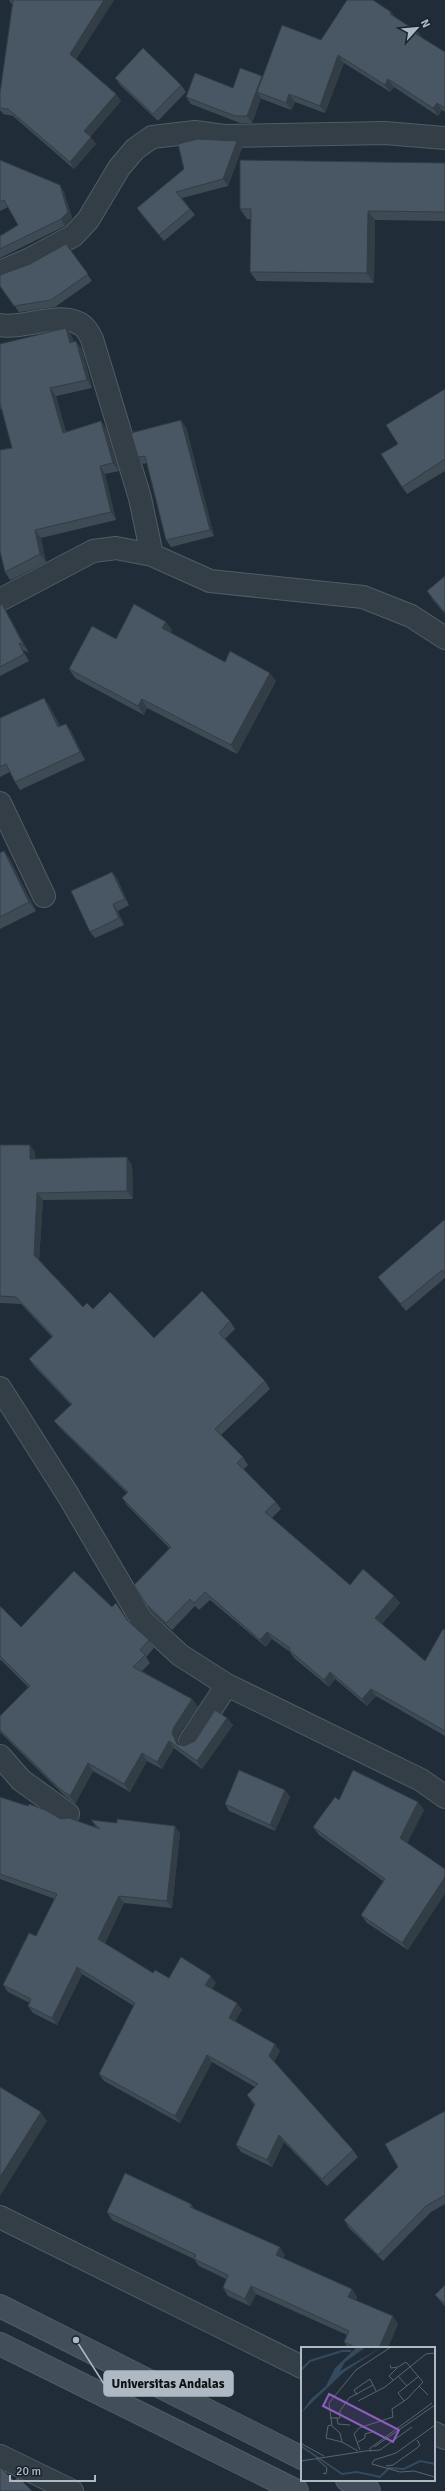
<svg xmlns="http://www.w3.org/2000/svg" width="445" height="2491" font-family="Signika,sans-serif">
	<rect width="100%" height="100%" fill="#202c37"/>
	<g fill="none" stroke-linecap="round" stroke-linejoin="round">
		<defs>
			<path id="street" d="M0,272l30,-13 43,-23 15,-16 31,-52 16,-19 17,-12 43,-5 29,4 161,-3 60,5
				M0,325c23,5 63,-16 83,1 4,3 7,9 9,13l48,159 12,57
				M0,600l93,-49 23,-3 36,7 58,26 153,16 48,19 34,22
				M0,803l44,93
				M0,1388l68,107 73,124 39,36 47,30 194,95 24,17
				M190,1741l37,-56
				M0,1756l21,24 47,34
				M0,2217l302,150
				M434,2433l11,5
				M0,2456l72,35"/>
			<path id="secondary" d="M0,2306l302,152
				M0,2344l297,147
				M347,2480l22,11"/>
		</defs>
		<use href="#street" stroke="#515c65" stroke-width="24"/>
		<use href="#secondary" stroke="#515c65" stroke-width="24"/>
		<use href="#street" stroke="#343e47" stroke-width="22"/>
		<use href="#secondary" stroke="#424e5a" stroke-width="22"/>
	</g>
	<path fill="#3e4b55" d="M9,0h105l-38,59 40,35 5,7 -31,36 6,7 -22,25 -61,-53 -10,-2 -3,-4v-17l12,-88z
		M391,12l4,5 23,15 4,6 23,14v60l-3,-2 -4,6 -44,-29 -4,5 -46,-29 -19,50 -30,-11 -4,8 -29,-11 -1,-1 -9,25h-12l-49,-19 -5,-7 47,-9 29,-12 1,1 58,-37z
		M115,78l66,7 5,7 -28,29 -38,-36z
		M237,141l5,7 -14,38 -46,12 13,17 -31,26 -23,-27 -4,-6z
		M0,160l64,32 8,26 -7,8 -65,32v-22l18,-11 -10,-18 -8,4z
		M445,163v58l-70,-1 -1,63 -117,-2 -7,-9 1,-53h-4l-7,-10z
		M66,244l26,37 -37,26 -36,5 -19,-26 30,-22z
		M72,336l1,6 9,7 10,39 -36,8 10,36 35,-11 5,8 13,42 -14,3 11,46 -75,18 5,24 -33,17 -3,1 -5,-8 7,-124 -10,-39h-2v-65z
		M445,389v82l-38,23 -5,-7 -4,-43z
		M186,427l28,109 -43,11 -5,-7 -19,-77 -4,1 -5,-7z
		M445,576v38l-12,-14 -6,-9z
		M0,605l6,6 23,42 -6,-3 6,11 -29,15z
		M172,630l-2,3 55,29 51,19 -39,73 -90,-46 -3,7 -69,-37 -6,-9 47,-30z
		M49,705l11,21 6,-2 5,7 14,29 -65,30 -5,-8 -5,-10 -10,5v-59z
		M4,851l6,9 26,51 -36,18v-76z
		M112,872l5,6 12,27 -11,6 6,14 -29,13 -5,-6z
		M0,1145h30l5,7v7l97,6 1,34 -90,1 -4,60 44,47 10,2 61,29 76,-17 5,8 -10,10 40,42 5,8 -49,46 22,22 5,8 -4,4 32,33 5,7 -9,9 78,67 44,11 6,7 -18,21 43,37 20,-31v106l-69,-40 -9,10 -32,-27 -6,8 -35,-29 -4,-6 -18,-13 -6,8 -56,-47 -11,10 -4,-4 -23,24 -21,-19 -5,-7 24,-55 -43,-44 -5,-7 5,-5 -67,-65 -6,-7 17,-16 -37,-39 -5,-7 23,-22 -31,-33 -21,-1z
		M445,1221v57l-39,33 -23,-27 -5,-7z
		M0,1606l21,21 91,-20 9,3 7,12 21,18 5,8 -8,9 4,6 -8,8 50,28 6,8 -19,27 -1,7 1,3 5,2 11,-5 32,-23 6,7 -31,44 -28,-21 -12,21 -15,-8 -17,31 -37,-21 -18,33 -10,-8 -65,-64v-16l28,-29 -27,-27 -1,1z
		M285,1790l5,7 -15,34 -46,-20 -4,-7z
		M0,1797l61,22 35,8 -5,-7 89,13 -8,75 -48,-5 -19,40 48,30 16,5 47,5 -4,6 25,14 5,7 -7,11 45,30 -6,11 79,88 5,7 -31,29 -43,-44 -12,25 -31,-15 -5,-7 18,-40 -7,-10 8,-8 -43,-25 -32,61 -76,-42 -5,-7 35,-68 -52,-32 -25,51 -24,-12 -5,-7 2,-3 -22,-11 -5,-7 33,-49 19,-37 -55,-20z
		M339,1800l79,2 6,8 -17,33 1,107 -41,-27 -6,-8 22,-34 -64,-46 -6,-8z
		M445,2111v93l-14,8 -48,49 -35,-34 -4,-7 54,-53z
		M191,2204l3,5 91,46 -2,3 69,31 5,8 -1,3 42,24 -10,24h-40l-4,-6 3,-7 -91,-41 -6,12 -22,-10 -5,-8 3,-9 -27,-13 -5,-7 -82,-39 -5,-8z
		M445,2285v21l-4,-4 -6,-7z"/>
	<path fill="#323d45" d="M104,0h10l-39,61 -5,-7z
		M391,12l6,7 -7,-5z
		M418,32l5,7 -7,-5z
		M338,55l6,8 -19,50 -5,-7z
		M262,76l5,7 -10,9 4,6 -9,25 -5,-7z
		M388,79l6,8 -4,5 -5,-7z
		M116,94l5,7 -32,37 -5,-7z
		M289,94l6,8 -4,8 -5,-7z
		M437,103l5,7 -4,6 -5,-8z
		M91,137l5,7 -22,25 -4,-7z
		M237,141l5,7 -14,38 -5,-7z
		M60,185l4,7 8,26 -7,8 -4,-7z
		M368,211l7,9 -1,63 -7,-10z
		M66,328l6,8 3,15 -5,-8z
		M76,341l6,8 10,39 -5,-8z
		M50,388l6,8 12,45 -5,-8z
		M181,420l5,7 28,109 -4,-6z
		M101,421l5,8 13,42 -6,-8z
		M100,466l5,8 11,46 -5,-8z
		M35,530l6,8 5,24 -6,-8z
		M2,604l4,7 23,42 -5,-7z
		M166,622l6,8 -4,7 -6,-9z
		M19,643l4,7 6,11 -5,-7z
		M270,673l6,8 -39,73 -6,-9z
		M44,698l5,7 14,29 -5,-7z
		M142,699l5,9 -3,7 -6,-9z
		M66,724l5,7 14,29 -5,-8z
		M4,851l6,9 26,51 -7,-9z
		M112,872l5,6 12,27 -4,-6z
		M113,904l5,7 6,14 -5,-7z
		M30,1145l5,7 1,15 -6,-8z
		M127,1157l5,8 1,34 -6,-8z
		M37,1193l6,7 -4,62 -5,-7z
		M394,1596l6,7 -20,23 -5,-8z
		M267,1632l5,7 -6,8 -6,-7z
		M330,1672l5,7 -6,8 -5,-7z
		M371,1689l5,7 -9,10 -5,-7z
		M192,1699l6,8 -19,27 -1,7 5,10 -6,-7 -5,-11 2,-6z
		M227,1718l6,7 -31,44 -5,-8z
		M169,1741l5,7 -12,21 -5,-7z
		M142,1753l5,8 -17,31 -6,-8z
		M88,1763l5,8 -18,33 -5,-8z
		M285,1790l5,7 -15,34 -5,-6z
		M418,1802l6,8 -18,36 -6,-8z
		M175,1826l5,7 -8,75 -5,-7z
		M445,1877v17l-37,56 -6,-7z
		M119,1896l5,7 -21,43 -5,-7z
		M77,1967l5,7 -25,51 -5,-7z
		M211,1976l5,7 -6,9 -5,-7z
		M237,2003l5,7 -9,15 -4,-7z
		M275,2044l5,7 -7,12 -4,-7z
		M207,2055l5,7 -32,61 -5,-7z
		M41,2112l6,9 -47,75v-19z
		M279,2135l5,7 -12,25 -5,-7z
		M280,2247l5,8 -4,8 -5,-8z
		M251,2286l5,8 -6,12 -5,-7z
		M352,2289l5,8 -3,7 -6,-7z
		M393,2316l5,8 -10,24h-9z"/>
	<path fill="#485763" stroke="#323d45" d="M11,0h93l-34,54 46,40 -32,37 7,6 -21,25 -62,-53 -8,-1v-15l13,-92z
		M347,0h26l18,12 -1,2 28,18 -2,2 29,18v56l-8,-5 -4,5 -45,-29 -3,6 -47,-30 -18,51 -31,-12 -3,9 -29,-11 25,-67 39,15z
		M143,48l38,37 -28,29 -38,-36z
		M240,68l22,8 -15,40h-12l-49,-19 9,-24 38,15z
		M198,139l39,2 -14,38 -47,13 14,17 -31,26 -22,-27 47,-39 -6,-25z
		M0,160l60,25 8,27 -7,7 -61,30v-13l18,-11 -14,-25 -4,2z
		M240,160l205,3v49l-77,-1 -1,62 -117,-1 1,-63h-11z
		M66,244l22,30 -37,26 -37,6 -14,-20v-11l30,-11z
		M66,328l4,15 6,-2 11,39 -37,8 13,45 38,-12 12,42 -13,3 11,46 -76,18 5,24 -33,17 -2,1 -5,-21v-101l12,-2 -12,-45v-59z
		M445,389v70l-43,28 -21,-33 17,-10 -12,-19z
		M181,420l29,110 -44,10 -21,-84 -7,1 -7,-24z
		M445,576v37l-18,-22z
		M2,604l22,42 -5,-3 5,11 -24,13v-62z
		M134,604l32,18 -4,6 63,34 5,-11 40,22 -39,72 -89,-46 -4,7 -69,-37 23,-43 24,13z
		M44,698l14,29 8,-3 14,28 -65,30 -9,-18 -6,3v-49z
		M4,851l25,51 -29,15v-64z
		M112,872l13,27 -12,5 6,14 -29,14 -19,-41z
		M0,1145h30v14l97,-2v34l-90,2 -3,62 49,52 4,-4 6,6 17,-17 44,46 48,-47 28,30 -11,12 46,48 -50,48 28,28 -6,6 39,39 -11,10 85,73 13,-16 31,27 -19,22 50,43 18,-32 2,1v101l-74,-42 -9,10 -32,-27 -6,8 -35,-30 1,-2 -23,-16 -7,8 -55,-48 -11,11 -4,-4 -24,24 -20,-19 -12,-19 37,-38 -49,-49 6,-6 -74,-71 18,-17 -43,-45 24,-23 -37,-39 -16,-1z
		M444,1220l1,1v52l-3,-3 -41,34 -23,-27z
		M74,1571l38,36 4,-4 11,17 22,20 -9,10 5,5 -12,12 59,32 -18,28 -2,6 5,11 7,2 11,-5 20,-31 12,8 -30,43 -28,-20 -12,21 -15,-9 -18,31 -36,-21 -18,33 -11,-8 -59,-58v-14l30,-30 -30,-30v-50l21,21z
		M239,1770l46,20 -15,35 -45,-21z
		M353,1770l65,32 -18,36 45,31v8l-43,66 -41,-28 24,-36 -72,-52 22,-30 4,3z
		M0,1797l28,9 1,-2 16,6 16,9 8,-1 31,11 -9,-9 26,3v-4l58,7 -8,75 -48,-5 -21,43 55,34 2,-3 14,8 12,-21 30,19 -6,9 32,18 -8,15 46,26 -6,12 84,94 -31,29 -43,-44 -12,25 -31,-15 19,-41 -8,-9 11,-11 -51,-29 -32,61 -76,-42 36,-71 -58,-36 -25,51 -24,-12 3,-7 -28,-14 26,-52 7,3 21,-42 -57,-20z
		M0,2087l41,25 -41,65z
		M445,2111v84l-19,11 -48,49 -34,-35 54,-53 -13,-23z
		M125,2173l66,31 -1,3 90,40 -4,8 76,34 -4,8 45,19 -14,32h-22l-13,-6 5,-11 -98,-45 -6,13 -22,-11 5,-13 -34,-16 2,-4 -89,-43z
		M445,2285v19l-10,-9z
		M0,2467l14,14 4,-4 14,14h-32z"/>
	<g transform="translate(301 2347)">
		<rect width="134" height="134" fill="#202c37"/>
		<path d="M56,0h9l-21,15 -5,9 42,-24 -38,25 -43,41 10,-14 15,-13 9,-18z" fill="#344a5e"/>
		<path fill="none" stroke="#344a5e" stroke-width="2" d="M0,23l9,-9 32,-10h9M0,99l41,28 15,-2 23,5 9,-9 15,1 16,-8 15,3"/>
		<path fill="none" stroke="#59646f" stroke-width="1" d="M97,29l9,10M92,33l-4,-4 8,-8M118,39l9,9M56,48l-3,-5 16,-11 6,12M57,54l27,-14 41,-33 9,-1M103,54l-6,-8 21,-17M29,71h10v-7l9,-13 24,-13M36,71l1,6 12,1M30,78l-3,1 -2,12 16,4M57,95l7,-4v-4l10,-3M1,97l22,12M73,100l61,-42M68,102l63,-46M59,103l-6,-16 5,-6 34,-11 -1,-8 15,-10 16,-17 -17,-20 -8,5 -7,1 -1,-3M57,104l-16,-9 -2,-9 -8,-7 -3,-23 27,-33 35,-23M68,104l11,-1 32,-23M16,112l10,9 -1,6 -3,-1M0,114l71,-11M71,117l2,-4 22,-7 39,-28M71,117l28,8 14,-1 21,6M85,119l7,-1 24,-17 3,-3 -3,-5"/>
		<path fill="#8d5dc1" fill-opacity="0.15" stroke="#8d5dc1" stroke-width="2" d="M28,47l70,36 -6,12 -70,-36z"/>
		<rect width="134" height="134" fill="none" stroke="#aeb9c4" stroke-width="2"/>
	</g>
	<path fill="none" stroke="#aeb9c4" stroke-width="1.5" d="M76 2340L104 2384"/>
	<circle fill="#aeb9c4" stroke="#19232c" stroke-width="1.5" cx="76" cy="2340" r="4"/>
	<rect fill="#aeb9c4" stroke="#aeb9c4" stroke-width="1.5" x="104" y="2371" width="129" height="25" rx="4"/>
	<g font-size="13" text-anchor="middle" font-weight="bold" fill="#111">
		<text x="168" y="2388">Universitas Andalas</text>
	</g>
	<g transform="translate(417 28) rotate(63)" stroke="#19232c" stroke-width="3" paint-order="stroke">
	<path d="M0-3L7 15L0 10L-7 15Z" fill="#aeb9c4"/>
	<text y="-6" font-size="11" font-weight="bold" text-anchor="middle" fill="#aeb9c4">N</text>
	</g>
	<path d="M10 2475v6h85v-6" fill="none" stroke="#aeb9c4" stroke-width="2"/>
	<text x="16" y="2475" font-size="12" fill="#aeb9c4" stroke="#19232c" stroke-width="3" paint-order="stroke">20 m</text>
</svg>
